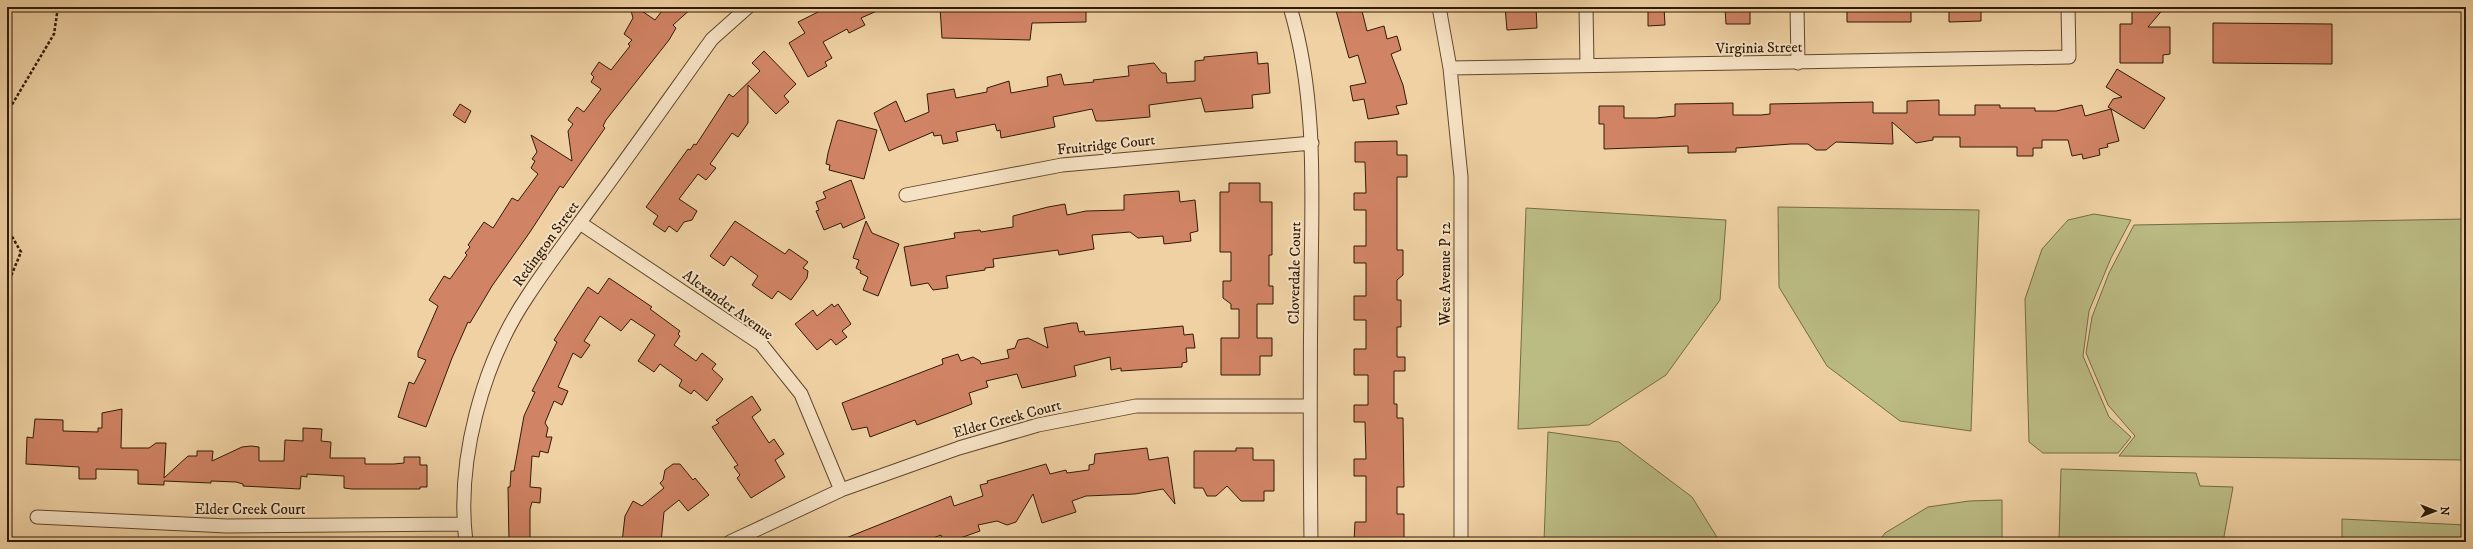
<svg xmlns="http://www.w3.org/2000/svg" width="2473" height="549" font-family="'IM FELL DW Pica',serif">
	<rect width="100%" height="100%" fill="#efd1a3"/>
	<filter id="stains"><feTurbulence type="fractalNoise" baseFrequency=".005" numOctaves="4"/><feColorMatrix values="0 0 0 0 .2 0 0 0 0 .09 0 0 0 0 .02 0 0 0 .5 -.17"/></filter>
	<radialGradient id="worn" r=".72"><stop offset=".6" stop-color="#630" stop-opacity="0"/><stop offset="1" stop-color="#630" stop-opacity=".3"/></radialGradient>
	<path fill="#bbbb84" stroke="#766b45" d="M1778,207l201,3 -8,221 -71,-10 -73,-55 -48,-79z
		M1526,208l200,12 -6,80 -54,75 -77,50 -71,4z
		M2094,214l37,6 -20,38 -22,53 -6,45 26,61 22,20 -13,16h-75l-14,-11 -4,-143 17,-50 26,-29z
		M2466,219v241l-347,-4 16,-20 -27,-31 -22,-52 6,-36 17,-44 25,-48z
		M1548,432l71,10 73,55 28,45h-176z
		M2061,469l135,4 4,13 33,1 -10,55h-164z
		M2002,500v42h-124l7,-9 43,-26 41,-6z
		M2342,519l124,6v17h-124z"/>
	<path fill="#d18465" stroke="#311b06" d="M630,7h6l19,13 10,-13h28l-20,18 3,3 -7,12 -63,80 -3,6 2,2 -42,60 -3,-2 -30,46 -38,54 -22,37 -2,-1 -16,36 -26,69 -28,-10 11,-35 5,2 12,-24 -8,-3v-5l20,-46 -9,-6 15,-24 6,3 17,-24 -2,-2 5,-6 -2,-2 16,-23 9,6 19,-30 6,3 20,-27 -7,-6 4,-7 -3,-2 5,-7 -6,-17 41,26 -4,-30 5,-7 -5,-4 9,-13 7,5 17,-23 -10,-7 3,-5 -3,-3 8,-12 12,8 19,-24 -2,-2 4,-4 -8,-6 9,-16z
		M828,7h58l-25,11 4,7 -16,8 -2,-4 -24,13 9,16 -7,4 2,4 -19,11 -19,-34 16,-10 -7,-11z
		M940,7h146v15l-54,1 -2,17 -88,-2z
		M1335,7h26l6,24 17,-5 3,13 10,-3 4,14 -10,4 12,31 4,19 -11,2 3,8 -31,5 -4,-20 -11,2 -3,-15 16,-3 -8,-28 -9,3z
		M1505,7h31l1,21 -30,2z
		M1648,7h16l1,18 -17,1z
		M1725,7h25v17h-24z
		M1847,7h64v15h-64z
		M1949,7h32v14l-32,1z
		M2132,7h33l-17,20h22v27l-7,1v8h-43v-39h12z
		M2213,23l119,1v40l-119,-1z
		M764,51l32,33 -12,12 5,6 -13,12 -28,-29v38l-10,14 -6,-4 -22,31 6,4 -10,12 -8,-6 -19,25 18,12 -5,9 -8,2 -7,10 -8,-6 -4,6 -12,-8 5,-8 -12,-9 42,-58 2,1 4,-6 2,1 33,-51 4,3 27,-26 -8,-8z
		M1257,52l1,12 10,-1 2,30 -18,2 1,13 -48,4 -4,-14 -52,7 1,12 -46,4h-8l-4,-12 -39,8 2,10 -54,11 -1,-8 -3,1 -2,-7 -39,8 2,9 -15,3 -2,-9 -7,1 -1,-4 -44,19 -15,-38 22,-12 9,21 24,-10 -2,-18 27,-5 2,9 31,-6v-4l22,-7 2,12 37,-7 -1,-9 14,-3 3,11 30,-3 -1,-2 36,-4 -1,-10 26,-3 8,10h4l1,10 28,-2v-20l9,-1v-3z
		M2117,69l48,29 -21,31 -36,-22 5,-8 9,-2 -16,-10z
		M1939,100v15h36v-10h25v3h35v3h21l26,-6 3,11 26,-7 8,32 -12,3 1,3 -9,2 1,6 -17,4 -1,-5 -10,2 -4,-16h-26v8h-9v8h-16v-9h-57v-10h-27v3l-17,3 -24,-21 1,22 -57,-2 -10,8h-10l-8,-6h-17l-55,4v4l-48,1v-7l-84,3v-25h-5v-18h25v12h32l19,-2v-12l58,-1v12h28l9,-1v-10l103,-2v11h34v-12z
		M460,104l11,7 -6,12 -12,-8z
		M839,120l38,10 -13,49 -35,-9 1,-5 -4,-1 2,-11 9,-32z
		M1397,141v14h10v22h-10v73h6v25l-6,5v20h4v27h-4v30h8v14h-11v33h3v14h6l1,69h-7v27h7v28h-50l1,-20h11v-46h-12v-17h12l-1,-37h-11v-17h14v-30h-14v-26h12v-29h-12v-24h12v-33h-12v-17h12v-36h-12v-17h12l-1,-31h-10v-20z
		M851,180l14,38 -22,10 -2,-5 -17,7 -8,-19 3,-1 -3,-8 10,-4 -3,-6z
		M1229,183h31v19h12v53h-3v31h4v18h-16v34h15v18h-12v19h-39v-37h18v-29h-8v-5l-8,-6v-17h8v-29h-11v-60h9z
		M1179,191l1,11 15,-2 3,31 -8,2 1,8 -27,3 -1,-8 -25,2 -8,-6 -38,3 2,14 -35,6 -1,-5 -65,9 1,8 -9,1v2l-39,6 2,12 -15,2 -5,-7 -17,3 -7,-39 51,-9 -1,-5 26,-3 1,2 32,-5v-11l35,-9 17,-3 2,11 19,-4 38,-1v-15z
		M735,221l50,33 4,-5 19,13 -5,6 5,3 -1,7 -16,22 -13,-9 -6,8 -20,-14 6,-9 -27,-20 -7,10 -14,-10z
		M866,221l6,12 27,11 -21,52 -15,-6 5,-13 -8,-4 1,-2 -5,-3 3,-8 -6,-2z
		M609,278l43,29 -2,2 30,22 -2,3 2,2 -6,9 22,16 6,-8 14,11 -4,5 11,10 -16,22 -13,-11 -3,4 -12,-8 3,-6 -22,-16 -6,8 -16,-11 17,-26 -24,-16 -10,12 -21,-15 -16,25 6,4 -9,13 -8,-5 -15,34 10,4 -6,14 -8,-4 -9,22 3,5 -2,9h6l-4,16 -8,-2 -1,6 -7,-1 -2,31 11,1 -1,15 -8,-1 -2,7v33h-21l-1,-55h2l1,-16h3l10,-55 11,-24 -3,-1 25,-49 -3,-2 22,-35 12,-18 10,7z
		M832,304l2,3 4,-3 13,20 -9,7 5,6 -11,8 -5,-6 -14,11 -22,-26 18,-14 4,6z
		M1072,323h5l2,9 5,-1 1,4 98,-9 1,9 9,-1 2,14h-9l1,14 -5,1v4l-61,4v-3l-10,2 -1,-13 -36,9 2,10 -54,12 -5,-14 -31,7 2,6 -19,6 3,11 -23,9 -32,12 -2,-5 -45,17 -3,-10 -15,3 -10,-27 101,-39 -1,-5 16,-5 3,7 12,-4 7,4 1,3 28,-6 -2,-8 8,-2 3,-8 10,-2 20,10 -4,-20z
		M752,396l9,14 -9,7 17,26 5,-4 10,15 -9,6 10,17 -34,21 -14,-20 3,-3 -6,-8 4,-2 -26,-38 7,-4 -3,-3z
		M122,409l-1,39h28l7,-5h10l-2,35 24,-22h9v-5h16l-1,10 30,-14 9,-1 8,1v14h25l1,-21 18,1v-13l19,1 -1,12 10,1 -1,16h35v6h29l10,-1v-6h16v8h7v22h-7v2h-68l-8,-1v-12l-37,-2v3l-6,-1 -1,13 -57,-3v-2l-7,-2 -25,-1v2l-47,-2v4l-26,-1v-14l-42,-1v10h-17v-12l-53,-3 1,-27 6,1 2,-19 28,1v11l35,1v-4h4v-15z
		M1147,448l2,12 19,-3 7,47 -12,-15 -28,5 -49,2 -14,5 4,11 -34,11 -9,-29 -17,28 -9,3 -10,-4 -19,4 2,6 -31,11h-6l-2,-7 -18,7h-87l115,-46 3,10 29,-10 -3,-11 8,-2 -1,-2 59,-17 4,10 16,-4 1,3 22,-3v-5l5,-1 1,-10z
		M1236,448h17v12h21v31h-10v10h-23l-14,-15 -11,10h-9l-4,-8h-9v-37h42z
		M673,464h7l13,16 2,-2 14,17 -21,16 -9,-11 -15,12 -3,30h-39l3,-26 8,-15 9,5 22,-18 -4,-5 3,-3 2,-10z"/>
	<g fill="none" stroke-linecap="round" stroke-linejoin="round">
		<defs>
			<path id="minor" d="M1290,7c27,90 22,183 21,275 -1,87 -1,173 0,260
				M1439,7l11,61 11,109v365
				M1586,7l1,58
				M1797,7l1,56
				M1450,68l619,-11 -1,-50
				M906,195l156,-30 250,-22
				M580,223l181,121 40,50 40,96
				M37,517l190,9 237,-2
				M466,542c-10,-80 16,-178 61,-245 22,-34 47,-66 70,-98 39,-53 77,-107 115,-160l36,-32
				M730,542l111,-52 118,-42 79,-23 98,-19h174"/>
		</defs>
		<use href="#minor" stroke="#60482d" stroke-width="15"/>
		<path stroke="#311b06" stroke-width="2.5" stroke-dasharray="3 2" stroke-linecap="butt" d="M7,113l47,-79 4,-27
			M7,228l14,24 -14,34"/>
		<use href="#minor" stroke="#f5e1c3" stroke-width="13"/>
	</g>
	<g text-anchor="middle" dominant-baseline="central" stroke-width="4" stroke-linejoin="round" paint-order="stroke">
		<g font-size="15" fill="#311b06" stroke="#f5e1c3">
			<text transform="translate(1759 48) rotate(-1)">Virginia Street</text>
			<text transform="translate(1106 145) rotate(-6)">Fruitridge Court</text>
			<text transform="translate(546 244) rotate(-54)">Redington Street</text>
			<text transform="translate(1295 273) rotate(-89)">Cloverdale Court</text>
			<text transform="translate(1445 274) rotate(-90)">West Avenue P 12</text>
			<text transform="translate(728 305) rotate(36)">Alexander Avenue</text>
			<text transform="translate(1007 419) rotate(-15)">Elder Creek Court</text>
			<text x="250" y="509">Elder Creek Court</text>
		</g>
	</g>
	<rect width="2473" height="549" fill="none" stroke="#efd1a3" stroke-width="24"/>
	<rect x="8" y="8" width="2457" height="533" fill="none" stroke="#311b06" stroke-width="2"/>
	<rect x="12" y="12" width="2449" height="525" fill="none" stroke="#311b06"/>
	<g transform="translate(2435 511) rotate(90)" stroke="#f5e1c3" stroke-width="3" paint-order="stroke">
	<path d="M0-3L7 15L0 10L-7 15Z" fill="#311b06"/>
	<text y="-6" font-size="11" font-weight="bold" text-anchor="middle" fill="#311b06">N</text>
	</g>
	<rect width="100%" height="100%" filter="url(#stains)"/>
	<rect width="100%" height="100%" fill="url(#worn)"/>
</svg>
